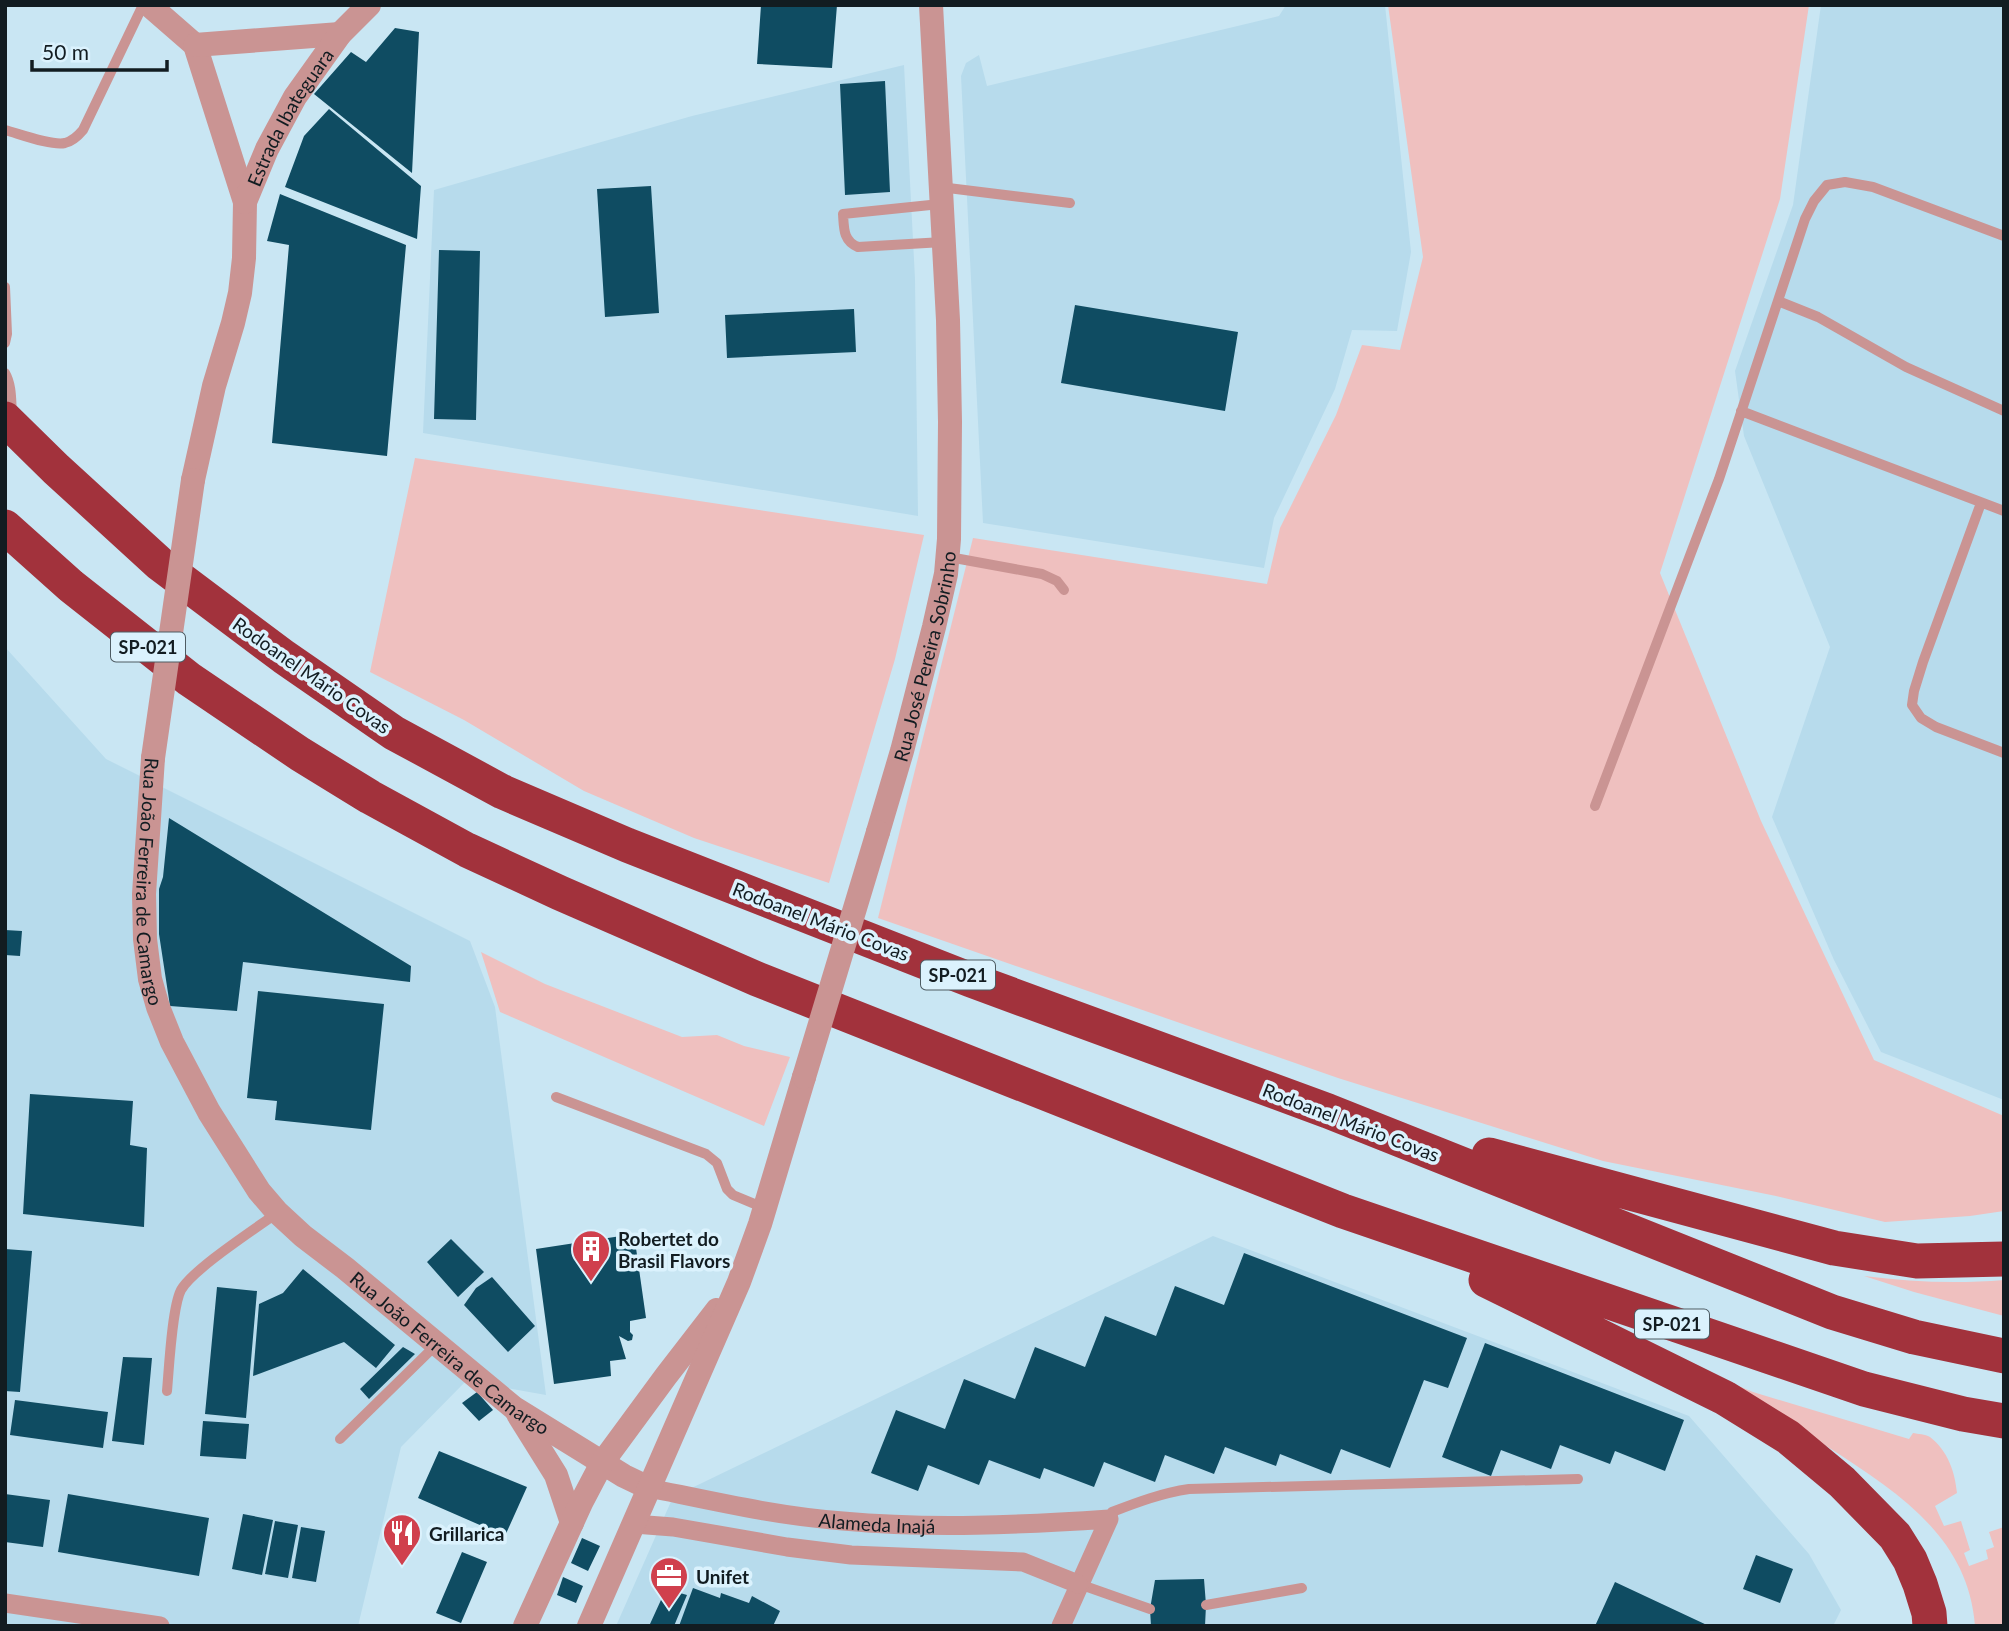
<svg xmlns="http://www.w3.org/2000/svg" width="2009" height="1631" font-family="Lato,sans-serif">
	<rect width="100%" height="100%" fill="#c9e6f3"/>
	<path fill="#b7dbec" d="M1286,5h99l26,247 -14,79 -45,-1 -17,59 -61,129 -10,50 -281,-45 -22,-447 5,-13 13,-8 8,31 292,-70z
		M1821,5h183v1095l-123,-48 -47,-92 -62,-143 58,-170 -86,-211 -9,-65 58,-166z
		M904,65l11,214 3,237 -495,-83 11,-243 258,-74z
		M5,647l101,112 364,182 25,66 51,388 -80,-14 -65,66 -43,179h-353z
		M1213,1236l476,180 120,138 32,56 -8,16h-1217l57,-129z"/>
	<path fill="#efc0bf" d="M1388,5h421l-29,194 -120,374 101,248 113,239 130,56v95l-34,5 -85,6 -109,-26 -173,-35 -265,-83 -460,-160 95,-380 294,46 13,-56 56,-113 26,-70 38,5 23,-93z
		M415,458l509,77 -29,124 -66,224 -135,-45 -110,-47 -120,-71 -94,-48z
		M481,952l64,32 137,53 35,-2 27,11 46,11 -26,69 -264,-114z
		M1864,1276c47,6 93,8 140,4v36l-90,-24z
		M1724,1380l29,12 156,47 4,-6c5,1 12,1 17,4 18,14 25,35 27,56l-22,13 9,20 17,-5 9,29 -6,3 5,13 19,-7 -2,-9 8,-3 -5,-15 15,-5v99h-29c-7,-90 -78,-134 -147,-179 -34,-22 -69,-44 -104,-67z"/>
	<path fill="#0f4c62" d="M761,5h76l-5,63 -75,-4z
		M395,28l24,4 -7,141 -98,-79 37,-42 15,10z
		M885,81l5,111 -45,3 -5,-111z
		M329,109l92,77 -4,53 -132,-52 19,-51z
		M651,186l8,127 -54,4 -8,-128z
		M280,194l126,51 -19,211 -115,-13 17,-198 -22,-4z
		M439,250l41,1 -4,169 -42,-1z
		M1075,305l163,27 -13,79 -164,-28z
		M854,309l2,43 -129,6 -2,-43z
		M169,818l242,148 -1,16 -167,-20 -6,49 -67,-5 -11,-72v-45l4,-12z
		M5,930l17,1 -2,25 -15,-1z
		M258,991l126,13 -13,126 -96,-10 2,-19 -30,-3z
		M30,1094l103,7 -3,44 17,3 -3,79 -121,-13z
		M634,1234l12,84 -16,3v11l3,3 -1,5 -4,1 -9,-5 7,23 -16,2 1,15 -57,8 -18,-135z
		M451,1239l33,33 -26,25 -31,-35z
		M5,1249l27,2 -12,141 -15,-1z
		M1244,1253l223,85 -19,50 -24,-8 -34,88 -49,-19 -10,25 -51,-20 -4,12 -51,-19 -11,27 -49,-19 -10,27 -51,-20 -10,25 -50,-19 -4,11 -51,-19 -10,25 -51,-20 -10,26 -47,-18 25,-63 49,19 19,-50 51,20 20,-52 50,20 20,-51 51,20 19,-50 49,19z
		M303,1269l92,76 -19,23 -32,-26 -91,34 6,-72 24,-11z
		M492,1277l43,49 -27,26 -44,-47 12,-17z
		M217,1287l40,4 -11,127 -41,-4z
		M1485,1343l199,77 -19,51 -50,-20 -5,13 -50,-19 -9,24 -50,-19 -10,26 -49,-19z
		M403,1347l12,7 -46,45 -9,-10z
		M123,1357l29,1 -8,87 -32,-4z
		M477,1392l16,18 -14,11 -17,-18z
		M15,1400l93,12 -5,36 -93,-13z
		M203,1421l46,3 -3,35 -46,-3z
		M439,1451l88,36 -22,49 -87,-38z
		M5,1494l45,6 -7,47 -38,-5z
		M68,1494l141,24 -10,58 -141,-24z
		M243,1514l30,6 -11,55 -30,-6z
		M275,1521l23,4 -10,53 -23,-4z
		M301,1527l24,4 -9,51 -24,-4z
		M582,1538l18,8 -12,25 -17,-8z
		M462,1552l25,10 -26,61 -25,-10z
		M1756,1555l37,14 -13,34 -37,-14z
		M563,1577l20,9 -7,17 -19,-8z
		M1204,1579l2,26 -1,21h-54l-1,-17 5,-29z
		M1615,1582l94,44h-114z
		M693,1588l27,10 1,-5 28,10 3,-7 28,15 -7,15h-94z
		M666,1589l21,6 -13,31h-22l-2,-2z"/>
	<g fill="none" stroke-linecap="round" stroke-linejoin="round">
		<path stroke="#ca9493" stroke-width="10" d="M5,130c15,4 46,16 60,13 8,-2 13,-7 18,-13l60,-125
			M940,187l130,16
			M940,204l-97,10c1,14 0,27 15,33l85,-5
			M5,287l2,47 -2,9
			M1778,301l40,16 88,50 98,44
			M5,373c7,12 6,28 7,41
			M1741,411l263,100
			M1981,503l-58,159 -9,29 -2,14 9,13 15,9 68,26
			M949,557l93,17 15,7 7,9
			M1595,806l124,-327 86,-260 9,-18 13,-16 18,-3 28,5 131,49
			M556,1097l150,57 11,9 10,26 6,6 31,13
			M167,1391c2,-22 5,-84 14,-101 12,-21 74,-61 96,-77
			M340,1439l97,-95
			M1109,1519l3,-7c26,-10 50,-19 77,-23l389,-10
			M1079,1584l71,25
			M1206,1605l96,-17"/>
		<g stroke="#ca9493" stroke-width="19">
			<path id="s1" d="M649,1488c64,13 128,28 194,33 88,8 178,4 266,-2l-48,107"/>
			<path d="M634,1524l39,3 114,20 64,8 172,7 55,22"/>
			<path d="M5,1603l155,23"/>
		</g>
		<g stroke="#ca9493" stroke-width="24">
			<path d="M149,5l46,40 50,157 -1,56 -4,35 -7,30 -19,63 -21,94"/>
			<path d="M195,45l145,-11"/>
			<path id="s2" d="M245,202l22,-53 28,-52 45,-63 29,-29"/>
			<path id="s3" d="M153,758l-9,136 1,45 5,40 8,28 14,35 37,70 50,79 18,21 26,24 42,32 169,140 110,68 25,12"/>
			<path id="s4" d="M878,832l24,-81 32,-124 12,-53 3,-35 1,-117 -2,-102 -17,-315"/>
			<path d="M518,1414l38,61 16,48"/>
			<path d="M525,1626l56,-123 21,-40 64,-87 51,-66"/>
			<path d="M589,1626l150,-344 21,-58 44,-147"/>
		</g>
		<path stroke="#a2323c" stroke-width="35" d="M5,419l51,50 104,95 124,93 110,76 109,59 124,53 168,66 176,69 357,131 504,201 82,25 90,19
			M5,527l66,59 118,93 111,75 70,43 97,53 93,43 197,86 586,232 521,178 99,25 41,7
			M1489,1155l345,93 83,13 87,-2
			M1486,1280l239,118 63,39 54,45 53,54 15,24 10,24 9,29 1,13"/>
		<path stroke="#ca9493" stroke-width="24" d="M153,758l40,-278
			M804,1077l74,-245"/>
	</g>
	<defs>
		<symbol id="building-pin" viewBox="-11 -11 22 30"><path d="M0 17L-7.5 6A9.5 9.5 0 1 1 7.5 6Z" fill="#d0404d" stroke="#dbf2fd"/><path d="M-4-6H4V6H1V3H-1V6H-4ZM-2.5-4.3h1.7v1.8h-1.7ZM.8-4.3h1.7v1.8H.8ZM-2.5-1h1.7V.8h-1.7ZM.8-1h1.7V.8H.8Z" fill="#fff"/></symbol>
		<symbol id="restaurant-pin" viewBox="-11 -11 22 30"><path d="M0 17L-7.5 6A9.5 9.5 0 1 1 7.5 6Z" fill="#d0404d" stroke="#dbf2fd"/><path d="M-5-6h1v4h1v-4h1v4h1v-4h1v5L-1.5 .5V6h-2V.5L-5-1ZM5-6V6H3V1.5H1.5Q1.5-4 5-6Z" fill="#fff"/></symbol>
		<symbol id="office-pin" viewBox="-11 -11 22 30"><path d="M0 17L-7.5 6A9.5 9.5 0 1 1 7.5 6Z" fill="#d0404d" stroke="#dbf2fd"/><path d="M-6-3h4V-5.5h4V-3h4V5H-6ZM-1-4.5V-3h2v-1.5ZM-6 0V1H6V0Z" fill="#fff"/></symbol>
	</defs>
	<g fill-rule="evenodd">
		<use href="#building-pin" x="569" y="1227" width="44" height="60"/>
		<use href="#restaurant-pin" x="380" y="1511" width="44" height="60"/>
		<use href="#office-pin" x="647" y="1554" width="44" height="60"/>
	</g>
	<g text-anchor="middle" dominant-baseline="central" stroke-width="7" stroke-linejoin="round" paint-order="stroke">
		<g fill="#dbf2fd" stroke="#4e5c63" stroke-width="2">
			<rect x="111" y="632.5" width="74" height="29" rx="5"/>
			<rect x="921" y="960.5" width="74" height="29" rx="5"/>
			<rect x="1635" y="1309.5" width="74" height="29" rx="5"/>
		</g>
		<g font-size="18" font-weight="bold" fill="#121c21">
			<text x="148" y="647">SP-021</text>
			<text x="958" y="975">SP-021</text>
			<text x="1672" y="1324">SP-021</text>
		</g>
		<g font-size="19" fill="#121c21" stroke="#dbf2fd">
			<text stroke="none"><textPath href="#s2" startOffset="96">Estrada Ibateguara</textPath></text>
			<text stroke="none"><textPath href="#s4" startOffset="182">Rua José Pereira Sobrinho</textPath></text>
			<text transform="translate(312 675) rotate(35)">Rodoanel Mário Covas</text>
			<text stroke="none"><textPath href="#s3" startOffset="124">Rua João Ferreira de Camargo</textPath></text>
			<text transform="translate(821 921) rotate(21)">Rodoanel Mário Covas</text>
			<text transform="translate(1351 1122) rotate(21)">Rodoanel Mário Covas</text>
			<text stroke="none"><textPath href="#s3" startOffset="712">Rua João Ferreira de Camargo</textPath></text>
			<text stroke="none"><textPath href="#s1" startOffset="231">Alameda Inajá</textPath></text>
		</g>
		<g font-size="19" font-weight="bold" fill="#121c21" stroke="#dbf2fd" text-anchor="start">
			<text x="618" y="1238">Robertet do<tspan x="618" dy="22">Brasil Flavors</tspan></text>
			<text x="429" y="1533">Grillarica</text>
			<text x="696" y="1576">Unifet</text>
		</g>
	</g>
	<rect width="2009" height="1631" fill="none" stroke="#121c21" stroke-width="14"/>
	<path d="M32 60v10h135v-10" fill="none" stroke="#121c21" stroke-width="3.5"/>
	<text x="42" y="60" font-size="21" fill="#121c21" stroke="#dbf2fd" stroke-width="5" paint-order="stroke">50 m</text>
</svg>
